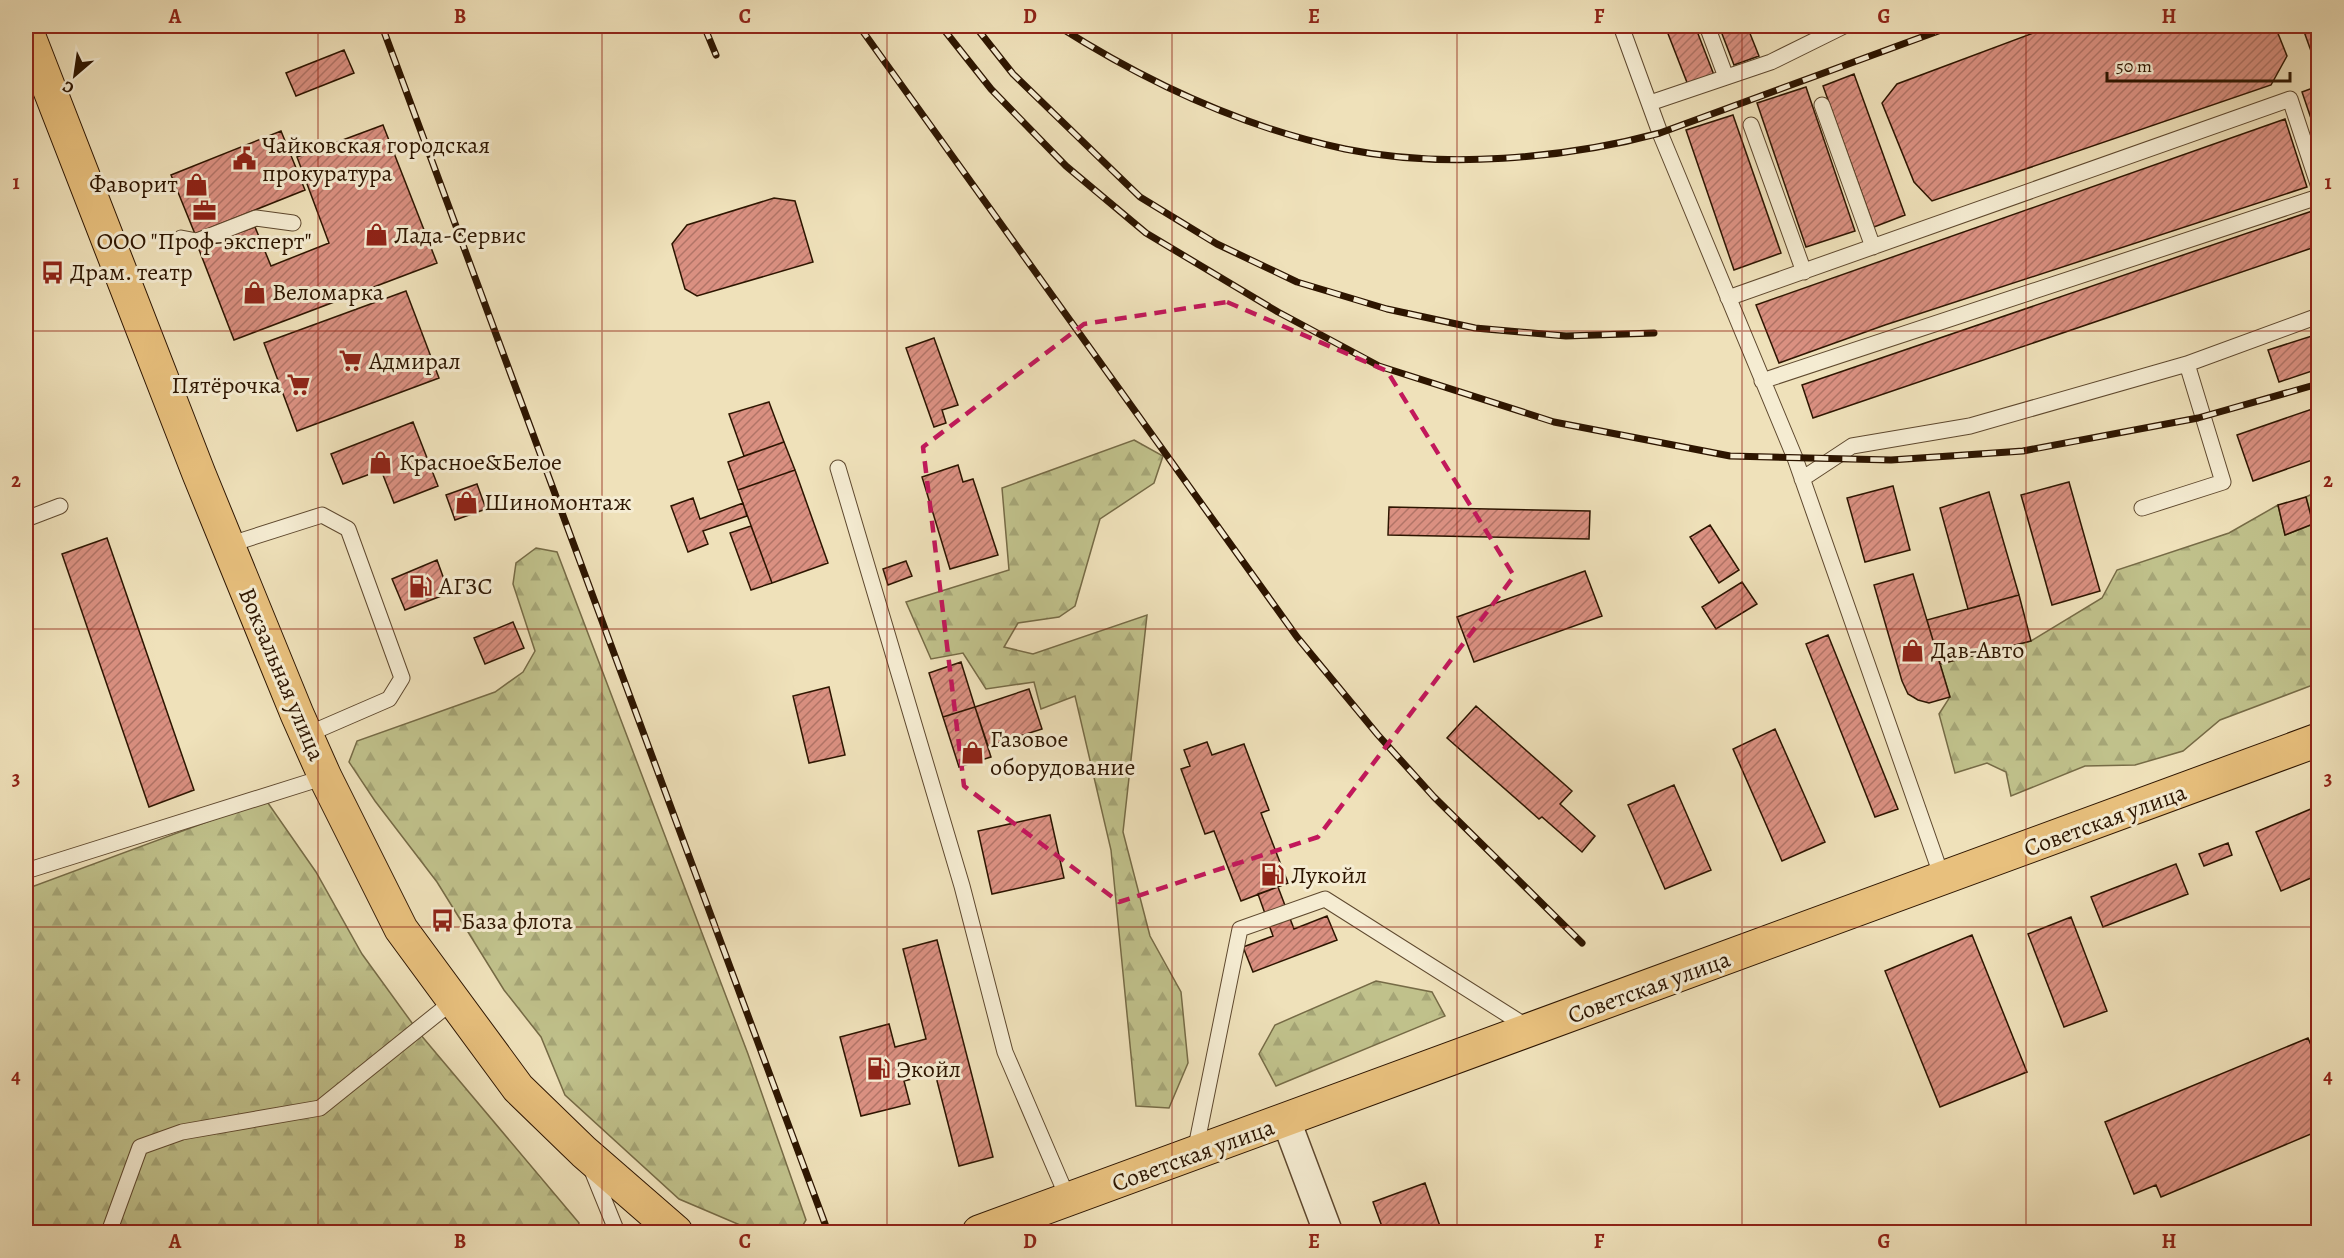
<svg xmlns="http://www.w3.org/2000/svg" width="2344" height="1258" font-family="Alegreya,serif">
	<defs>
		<pattern id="forest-firs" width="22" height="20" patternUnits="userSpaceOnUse" patternTransform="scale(1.5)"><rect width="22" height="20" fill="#c0c18b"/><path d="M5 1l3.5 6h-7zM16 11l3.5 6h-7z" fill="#a5a576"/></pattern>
		<pattern id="building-hatch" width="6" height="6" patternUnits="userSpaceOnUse" patternTransform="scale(1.5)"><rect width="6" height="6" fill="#da9081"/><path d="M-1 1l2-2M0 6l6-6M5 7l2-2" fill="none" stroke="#b17467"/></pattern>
	</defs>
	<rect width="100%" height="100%" fill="#efe1ba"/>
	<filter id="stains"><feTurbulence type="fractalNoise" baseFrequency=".00333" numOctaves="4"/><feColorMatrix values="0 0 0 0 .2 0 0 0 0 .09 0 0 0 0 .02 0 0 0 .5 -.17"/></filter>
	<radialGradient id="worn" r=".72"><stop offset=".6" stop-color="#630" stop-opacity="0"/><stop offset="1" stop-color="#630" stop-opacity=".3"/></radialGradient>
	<path fill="url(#forest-firs)" stroke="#766b46" stroke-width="1.5" d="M1134,440l29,16 -9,27 -54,36 -25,87 -16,11 -41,6 -14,24 29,7 114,-39 -24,217 27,104 31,56 7,71 -19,45 -33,-2 -25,-256 -36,-154 -34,13 -7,-27 -48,7 -23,-36 -32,6 -25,-57 103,-32 -7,-82z
		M2318,491v192l-98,37 -37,31 -48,14 -50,1 -74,30 -5,-24 -19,-9 -32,10 -16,-59 11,-17 -10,-33 91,-23 71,-43 15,-28 112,-37 49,-28 7,30 28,-11 -7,-27z
		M536,548l21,4 191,502 58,166 -7,12 -45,-1 -75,-32 -114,-104 -24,-58 -37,-47 -67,-108 -62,-81 -26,-39 8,-21 138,-49 28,-20 12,-21 -22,-67 3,-21z
		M258,803h10l48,69 46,82 58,80 159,189 -2,9h-551v-343z
		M1376,981l56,11 13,24 -169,70 -17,-32 16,-29z"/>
	<path fill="url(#building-hatch)" stroke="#2d1500" stroke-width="1.5" d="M1665,26h30l19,49 -26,10z
		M1719,26h28l12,30 -25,9z
		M2052,26h223l12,30 -16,29 -339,116 -18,-19 -32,-79 15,-19z
		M2302,26h16v22l-7,3z
		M344,50l10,23 -58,23 -10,-23z
		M1854,74l51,141 -31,12 -51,-141z
		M2318,86v53l-16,-47z
		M1806,87l49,144 -49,16 -49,-144z
		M1733,115l48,138 -47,17 -48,-140z
		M2285,119l22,68 -422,138 -106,38 -23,-58z
		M383,125l54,138 -203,77 -36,-93 57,-20 16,39 58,-23 -32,-86z
		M281,131l24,59 -110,44 -24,-59z
		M774,198l21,3 18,61 -116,34 -12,-7 -13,-45 15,-19z
		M2318,209v37l-505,172 -11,-33z
		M406,291l33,87 -142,53 -33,-88z
		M2318,334v35l-39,13 -11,-32z
		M934,338l24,67 -16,5 4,13 -12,4 -28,-79z
		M769,402l15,40 -40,14 -15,-42z
		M2318,407v51l-65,23 -16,-46z
		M413,422l25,64 -44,17 -13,-33 -38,14 -12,-30z
		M784,442l11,28 -57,20 -10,-28z
		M958,465l5,17 10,-3 25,76 -48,14 -28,-92z
		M795,470l33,93 -56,20 -34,-93z
		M2069,482l31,109 -48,14 -31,-110z
		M477,484l9,25 -31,11 -9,-25z
		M1893,486l17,64 -45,12 -18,-64z
		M1989,492l30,103 -51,14 -28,-101z
		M2306,497l7,27 -28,11 -7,-30z
		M693,498l7,21 43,-16 4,13 -44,15 5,13 -20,8 -17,-46z
		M1389,507l201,4 -1,28 -201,-4z
		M1710,525l29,45 -20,13 -29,-46z
		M751,526l21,57 -21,7 -21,-57z
		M107,538l87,252 -45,17 -87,-253z
		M437,560l12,33 -44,17 -13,-31z
		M906,561l6,15 -24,9 -5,-16z
		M1585,571l17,45 -128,46 -17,-45z
		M1913,574l37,123 -21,6 -11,-3 -10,-6 -6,-13 -28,-96z
		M1742,582l15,22 -41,25 -14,-22z
		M2019,595l12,46 -91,23 -13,-44z
		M513,622l11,26 -39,16 -11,-26z
		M1828,635l70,174 -23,8 -69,-173z
		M961,662l14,45 -32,10 -14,-44z
		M829,687l16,68 -36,8 -16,-67z
		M1029,689l13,40 -54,17 -13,-39z
		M1476,706l96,85 -12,13 35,32 -13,16 -40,-35 -3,2 -92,-81z
		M975,707l16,50 -32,10 -16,-50z
		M1775,729l50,113 -43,19 -49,-112z
		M1207,742l5,13 32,-11 25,66 -8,3 27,70 -47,18 -27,-70 -9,3 -24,-65 9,-3 -6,-16z
		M1674,785l37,85 -46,19 -37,-84z
		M2318,806v69l-37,16 -25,-59z
		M1050,815l14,63 -72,16 -14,-63z
		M2228,843l4,12 -28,11 -5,-12z
		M2176,864l12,30 -85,33 -12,-30z
		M1278,887l16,42 33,-13 10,24 -84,32 -10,-25 30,-11 -15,-42z
		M2071,917l36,94 -43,16 -36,-93z
		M1972,935l55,137 -87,35 -55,-136z
		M937,940l56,217 -34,9 -24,-93 -31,8 6,23 -49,12 -21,-79 49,-13 6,23 31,-8 -23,-90z
		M2308,1038l10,24v69l-157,66 -5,-12 -22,9 -29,-72z
		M1425,1183l17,49h-58l-11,-30z
		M1906,1225l6,7h-17z"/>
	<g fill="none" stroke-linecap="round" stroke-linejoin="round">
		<defs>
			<path id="service" d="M1621,26l39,107 135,325 148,422
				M1707,26l19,51
				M1650,103l121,-41 73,-36
				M1822,105l51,142
				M1751,125l53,147
				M181,238l16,3 59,-23 37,5
				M1728,298l562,-199 28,85
				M2187,364l131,-48
				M1762,381l556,-184
				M838,468l124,418 43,166 64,149
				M1802,479l50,-33 118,-20 217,-62 36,118 -81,26
				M26,519l34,-13
				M228,545l94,-30 26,14 54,149 -13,21 -83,36
				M26,871l299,-94
				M1195,1152l45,-223 85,-30 204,129
				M591,1168l26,64
				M109,1232l31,-85 42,-15 138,-24 133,-107"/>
			<path id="minor" d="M1286,1120l42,112"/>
			<path id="primary" d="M26,29l173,445 98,240 28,63 76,152 117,159 66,64 92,80
				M979,1232l1339,-492"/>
		</defs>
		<use href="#service" stroke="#5e482e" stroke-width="17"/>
		<use href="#minor" stroke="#5e482e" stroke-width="31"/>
		<use href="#primary" stroke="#2d1500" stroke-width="35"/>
		<use href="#service" stroke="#f5ecd2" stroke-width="15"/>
		<use href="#minor" stroke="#f5ecd2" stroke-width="28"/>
		<use href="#primary" stroke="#e8c07d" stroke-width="33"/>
		<defs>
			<path id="rail" d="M382,26l446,1206
				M704,26l12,29
				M859,26l438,611 81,98 56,62 148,146
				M941,26l50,63 75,77 80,67 132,79 101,54 175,56 176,34 161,4 132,-9 175,-33 120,-34
				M975,26l38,48 127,123 77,47 80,38 90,27 88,19 91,8 88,-3
				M1058,26c88,56 184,101 287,123 98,20 219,10 315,-16l292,-107"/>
		</defs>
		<use href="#rail" stroke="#2d1500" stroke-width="7"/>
		<use href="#rail" stroke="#f5ecd2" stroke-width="4.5" stroke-dasharray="14" stroke-linecap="butt"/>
	</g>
	<path fill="none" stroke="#c2185b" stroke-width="4.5" stroke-dasharray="12 8" stroke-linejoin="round" d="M1227,302l160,69 127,205 -196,261 -199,65 -155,-116 -41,-339 161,-123z"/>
	<path fill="none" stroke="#8f2418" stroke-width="1.5" stroke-opacity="0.55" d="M318,26v1206M602,26v1206M887,26v1206M1172,26v1206M1457,26v1206M1742,26v1206M2026,26v1206M26,331h2292M26,629h2292M26,927h2292"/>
	<defs>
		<symbol id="civic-bare" viewBox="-9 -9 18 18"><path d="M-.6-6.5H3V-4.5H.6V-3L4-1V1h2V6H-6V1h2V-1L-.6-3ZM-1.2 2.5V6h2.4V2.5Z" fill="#8f2418" stroke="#f5ecd2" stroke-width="2.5" paint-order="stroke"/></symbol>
		<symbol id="shop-bare" viewBox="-9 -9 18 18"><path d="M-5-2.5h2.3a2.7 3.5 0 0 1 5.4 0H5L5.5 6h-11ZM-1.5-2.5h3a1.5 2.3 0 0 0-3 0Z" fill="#8f2418" stroke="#f5ecd2" stroke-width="2.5" paint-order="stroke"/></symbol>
		<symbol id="office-bare" viewBox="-9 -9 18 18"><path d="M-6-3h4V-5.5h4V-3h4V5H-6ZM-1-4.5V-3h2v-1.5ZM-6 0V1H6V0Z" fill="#8f2418" stroke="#f5ecd2" stroke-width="2.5" paint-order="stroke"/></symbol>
		<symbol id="bus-bare" viewBox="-9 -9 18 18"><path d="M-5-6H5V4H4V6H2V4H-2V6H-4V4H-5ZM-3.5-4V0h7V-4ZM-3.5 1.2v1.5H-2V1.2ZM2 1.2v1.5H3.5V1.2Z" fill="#8f2418" stroke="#f5ecd2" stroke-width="2.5" paint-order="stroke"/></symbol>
		<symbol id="supermarket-bare" viewBox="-9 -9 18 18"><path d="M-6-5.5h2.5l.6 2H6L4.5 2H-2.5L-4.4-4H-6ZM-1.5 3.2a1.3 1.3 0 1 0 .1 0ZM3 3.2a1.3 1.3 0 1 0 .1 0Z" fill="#8f2418" stroke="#f5ecd2" stroke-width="2.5" paint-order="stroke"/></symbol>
		<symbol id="fuel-bare" viewBox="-9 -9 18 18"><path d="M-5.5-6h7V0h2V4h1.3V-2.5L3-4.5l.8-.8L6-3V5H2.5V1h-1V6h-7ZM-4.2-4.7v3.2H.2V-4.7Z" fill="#8f2418" stroke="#f5ecd2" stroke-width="2.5" paint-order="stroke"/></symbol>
	</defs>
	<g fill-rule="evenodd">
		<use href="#civic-bare" x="228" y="142" width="33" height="33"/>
		<use href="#shop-bare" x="180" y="168" width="33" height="33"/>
		<use href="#office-bare" x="188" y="194" width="33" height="33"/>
		<use href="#shop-bare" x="360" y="218" width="33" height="33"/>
		<use href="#bus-bare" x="36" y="256" width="33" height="33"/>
		<use href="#shop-bare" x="238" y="276" width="33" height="33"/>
		<use href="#supermarket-bare" x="334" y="344" width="33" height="33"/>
		<use href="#supermarket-bare" x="282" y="368" width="33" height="33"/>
		<use href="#shop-bare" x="364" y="446" width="33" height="33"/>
		<use href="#shop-bare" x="450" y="486" width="33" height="33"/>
		<use href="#fuel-bare" x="404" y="570" width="33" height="33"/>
		<use href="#shop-bare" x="1896" y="634" width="33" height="33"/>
		<use href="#shop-bare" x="956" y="736" width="33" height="33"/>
		<use href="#fuel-bare" x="1256" y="858" width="33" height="33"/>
		<use href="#bus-bare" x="426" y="904" width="33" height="33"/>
		<use href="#fuel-bare" x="862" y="1052" width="33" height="33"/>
	</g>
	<g text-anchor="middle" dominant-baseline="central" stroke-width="6" stroke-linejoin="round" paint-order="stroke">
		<g font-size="24" fill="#2d1500" stroke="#f5ecd2" text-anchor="start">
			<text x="262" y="145">Чайковская городская<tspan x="262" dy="28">прокуратура</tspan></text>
			<text x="178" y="184" text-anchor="end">Фаворит</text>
			<text x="394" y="235">Лада-Сервис</text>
			<text x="204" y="241" text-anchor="middle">ООО "Проф-эксперт"</text>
			<text x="70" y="272">Драм. театр</text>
			<text x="272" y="292">Веломарка</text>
			<text x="369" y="361">Адмирал</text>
			<text x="281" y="385" text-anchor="end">Пятёрочка</text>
			<text x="399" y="462">Красное&amp;Белое</text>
			<text x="484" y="502">Шиномонтаж</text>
			<text x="439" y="586">АГЗС</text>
			<text x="1931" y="650">Дав-Авто</text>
			<text x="990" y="739">Газовое<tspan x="990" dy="28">оборудование</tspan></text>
			<text x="1291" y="875">Лукойл</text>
			<text x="461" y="921">База флота</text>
			<text x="896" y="1069">Экойл</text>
		</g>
		<g font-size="24" fill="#2d1500" stroke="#f5ecd2">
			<text transform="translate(282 674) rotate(67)">Вокзальная улица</text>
			<text transform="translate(2105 820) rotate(-20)">Советская улица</text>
			<text transform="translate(1649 987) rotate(-20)">Советская улица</text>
			<text transform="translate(1193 1155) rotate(-20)">Советская улица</text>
		</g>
	</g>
	<rect width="2344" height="1258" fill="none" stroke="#efe1ba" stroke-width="66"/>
	<g transform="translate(75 75) rotate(209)" stroke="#f5ecd2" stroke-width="4.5" paint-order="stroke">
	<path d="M0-4.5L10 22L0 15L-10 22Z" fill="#2d1500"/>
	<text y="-9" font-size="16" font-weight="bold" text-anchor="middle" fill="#2d1500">С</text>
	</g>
	<path d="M2107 72v9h183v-9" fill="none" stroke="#2d1500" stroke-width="3"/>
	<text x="2116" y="72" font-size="18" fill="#2d1500" stroke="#f5ecd2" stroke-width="4.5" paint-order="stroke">50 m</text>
	<rect x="33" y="33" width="2278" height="1192" fill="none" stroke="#8f2418" stroke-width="2"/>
	<g font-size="20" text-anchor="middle" font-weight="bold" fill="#8f2418">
		<text x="175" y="23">A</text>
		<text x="460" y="23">B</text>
		<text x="745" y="23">C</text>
		<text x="1030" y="23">D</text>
		<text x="1314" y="23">E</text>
		<text x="1599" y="23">F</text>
		<text x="1884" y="23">G</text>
		<text x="2169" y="23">H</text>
		<text x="16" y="189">1</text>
		<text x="2328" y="189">1</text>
		<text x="16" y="487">2</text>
		<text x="2328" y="487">2</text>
		<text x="16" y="785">3</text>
		<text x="2328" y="785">3</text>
		<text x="16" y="1083">4</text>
		<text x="2328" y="1083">4</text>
		<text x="175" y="1248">A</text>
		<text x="460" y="1248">B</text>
		<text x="745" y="1248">C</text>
		<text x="1030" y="1248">D</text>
		<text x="1314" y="1248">E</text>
		<text x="1599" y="1248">F</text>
		<text x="1884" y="1248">G</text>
		<text x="2169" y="1248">H</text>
	</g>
	<rect width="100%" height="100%" filter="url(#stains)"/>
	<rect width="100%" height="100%" fill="url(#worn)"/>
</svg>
